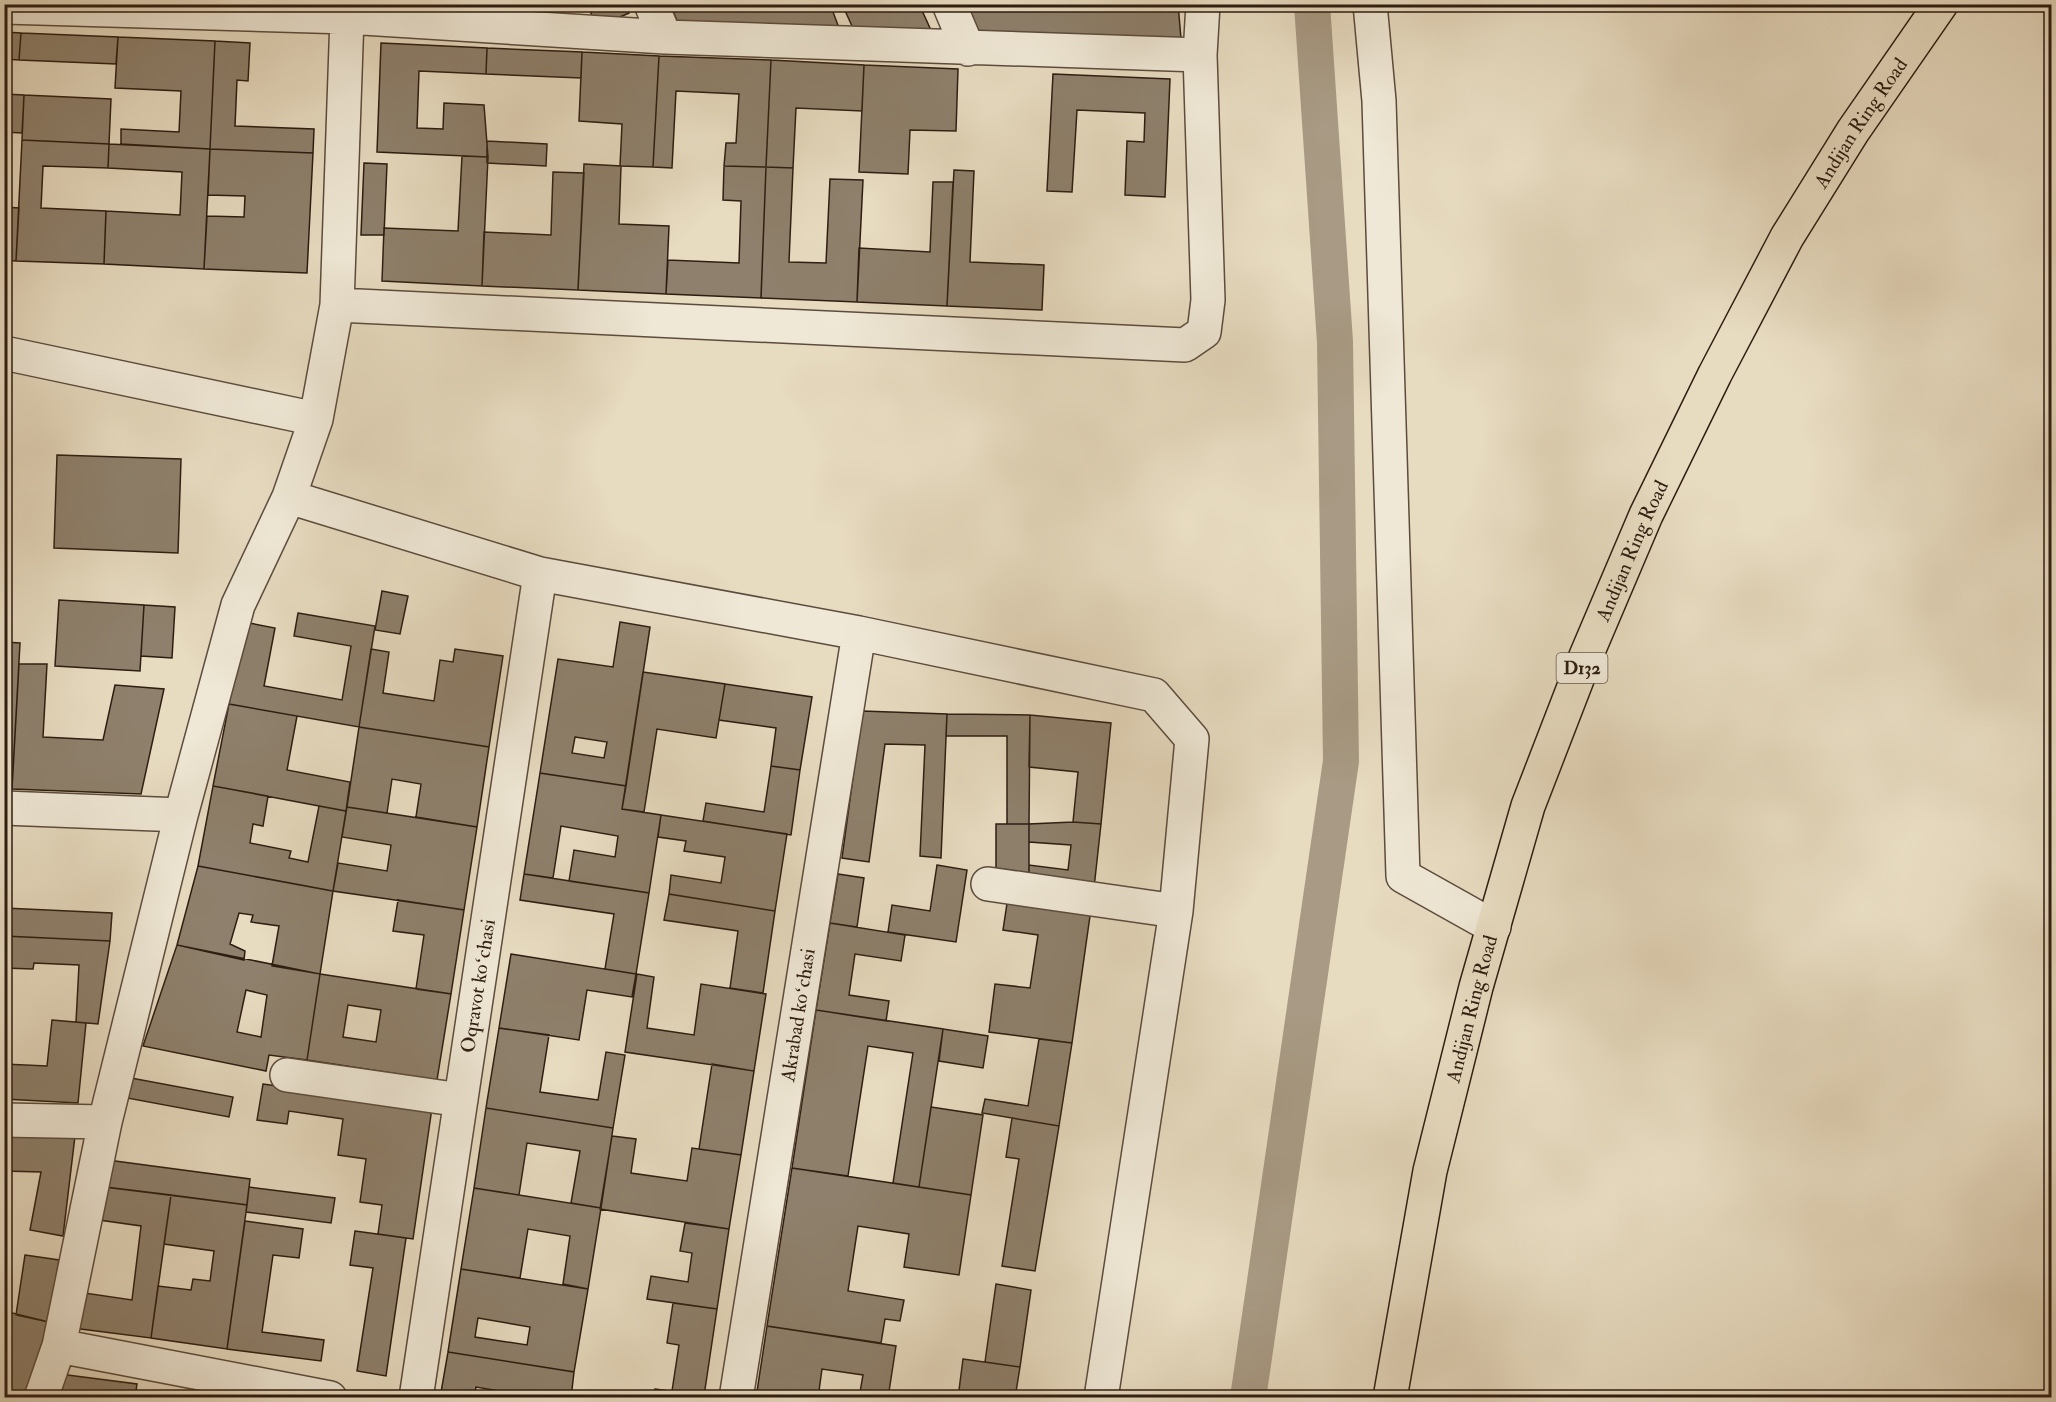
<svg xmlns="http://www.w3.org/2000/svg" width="2056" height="1402" font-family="'IM FELL Double Pica',serif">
	<rect width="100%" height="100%" fill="#e7dbc0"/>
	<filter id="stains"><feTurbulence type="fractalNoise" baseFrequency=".00333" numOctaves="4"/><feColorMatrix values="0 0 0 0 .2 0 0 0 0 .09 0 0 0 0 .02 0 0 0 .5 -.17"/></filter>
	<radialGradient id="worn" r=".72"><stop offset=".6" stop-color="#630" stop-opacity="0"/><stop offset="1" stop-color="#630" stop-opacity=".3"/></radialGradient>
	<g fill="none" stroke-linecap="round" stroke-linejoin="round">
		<path stroke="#a89a84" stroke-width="36" d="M1248,1398l93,-637 -6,-419 -23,-338"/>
	</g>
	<path fill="#8e806c" stroke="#2e1d11" stroke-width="1.5" fill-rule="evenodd" d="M377,4h129l6,15z
		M506,4h20l7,17 -21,-2z
		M587,4h38l4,9 -32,14z
		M670,4h80l1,3 47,1 -1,-4h33l12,32 -161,-6z
		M842,4h77l16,35 -78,-2z
		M964,4h214l4,46 -201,-7z
		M4,32l17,1 -2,27 -15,-1z
		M21,33l97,4 -2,27 -97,-4z
		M118,37l97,4 -5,108 -89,-5v-15l58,3 2,-41 -66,-3z
		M215,41l35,2 -2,38 -11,-1 -2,46 79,3 -1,24 -103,-4z
		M381,43l106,5 -1,26 -67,-3 -2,57 26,1 1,-26 40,2 4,52 -111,-5z
		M487,48l95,4 -1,26 -95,-4z
		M582,52l77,4 -6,111 -33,-1 2,-42 -43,-3z
		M659,56l112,4 -5,107 -42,-1 2,-23h10l3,-49 -63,-3 -4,77 -19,-1z
		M771,60l93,5 -2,46 -66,-3 -3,60 -27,-1z
		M864,65l94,4 -2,62 -46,-1 -2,44 -49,-2z
		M1053,74l117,5 -5,118 -40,-2 2,-54 17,1 1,-29 -68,-3 -5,82 -25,-1z
		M4,94l20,1 -2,38 -18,-1z
		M24,95l87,4 -2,45 -87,-4z
		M22,140l87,4 -1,24 -65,-2 -2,42 65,3 -2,53 -88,-3z
		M487,141l60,3 -1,22 -59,-3z
		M109,144l101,5 -6,120 -100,-5 2,-53 74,4 2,-43 -74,-4z
		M210,149l103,4 -6,120 -103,-4 3,-53 37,1 1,-21 -37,-1z
		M462,156l26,1 -6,129 -100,-5 2,-53 74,3z
		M364,163l23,1 -3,71h-23z
		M584,164l37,2 -2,58 50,2 -3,68 -88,-4z
		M724,166l42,1 -5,131 -95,-4 2,-34 71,3 2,-62 -18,-1z
		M766,167l27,1 -4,94 37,1 4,-84 33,1 -6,122 -96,-4z
		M954,170l20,1 -4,91 74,3 -2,45 -95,-4z
		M553,172l31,1 -6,117 -96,-4 2,-54 67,3z
		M933,182h20l-6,124 -90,-4 2,-54 71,4z
		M4,207l15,1 -3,53 -12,-1z
		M57,455l124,4 -3,94 -124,-5z
		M382,591l26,5 -8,38 -25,-4z
		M59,600l85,5 -4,66 -85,-5z
		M144,605l31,2 -3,51 -31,-2z
		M298,613l77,13 -16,101 -130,-23 15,-82 31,6 -11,58 78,14 9,-54 -57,-10z
		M620,622l30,5 -24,159 -86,-13 18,-114 55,8zM575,737l32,5 -3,16 -32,-5z
		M4,642l16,1 -8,146h-8z
		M371,649l18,3 -6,41 51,8 6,-41 13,2 2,-13 48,7 -14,91 -130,-20z
		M19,664h28l-4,73 60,3 12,-55 49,4 -23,105 -129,-5z
		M643,672l82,12 -9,54 -59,-9 -13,83 -22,-3z
		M725,684l87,13 -12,73 -29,-4 5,-38 -57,-8z
		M229,704l68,12 -10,54 63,12 -4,29 -133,-25z
		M862,711l85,3 -6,144 -21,-2 5,-111 -40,-1 -16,118 -27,-4z
		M947,714l83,1 -1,109h-22v-88h-61z
		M1030,715l81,8 -10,101 -28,-2 5,-50 -49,-5z
		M359,727l130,20 -12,80 -61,-10 5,-33 -29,-5 -5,34 -40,-6z
		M771,766l29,4 -9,65 -88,-14 3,-18 58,9z
		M540,773l86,13 -4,23 39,6 -12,78 -80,-12 5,-31 41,7 3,-21 -57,-10 -8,52 -29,-4z
		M213,786l55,10 -5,30 -10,-2 -3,19 41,8 -2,7 19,4 11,-56 27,5 -13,80 -135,-25z
		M347,807l130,20 -13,83 -131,-19 5,-28 49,8 4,-26 -49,-8z
		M661,815l126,19 -12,77 -106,-17 2,-19 50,8 4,-26 -41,-6 2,-10 -28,-4z
		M1073,822l28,2 -7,64 -65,-6v-17l39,5 3,-25 -42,-3v-18z
		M996,824h33v58l-33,-5z
		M937,865l30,5 -11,72 -68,-10 4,-27 38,6z
		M198,866l135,25 -13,83 -48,-8 7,-40 -28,-4 2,-7 -14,-2 -9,31 15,7 -1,9 -67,-15z
		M524,874l125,19 -13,81 -31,-5 9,-55 -94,-14z
		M838,874l26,4 -7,49 -27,-4z
		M669,894l106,17 -12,82 -33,-5 8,-57 -74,-11z
		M1008,897l83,12 -19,134 -83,-11 6,-48 35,4 8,-53 -35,-5z
		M398,900l66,10 -13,84 -35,-5 8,-54 -31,-4z
		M4,908l108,5 -2,28 -106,-5z
		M830,923l75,12 -4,26 -46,-7 -6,41 40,6 -3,20 -70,-11z
		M4,936l106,5 -12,83 -22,-2 3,-57 -45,-2 -1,6 -29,-1z
		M177,945l143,29 -13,86 -38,-5 -3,16 -123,-25zM246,990l21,5 -6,42 -24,-5z
		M511,954l125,20 -4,23 -45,-7 -8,50 -80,-12z
		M320,974l131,20 -14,86 -130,-20zM348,1005l33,5 -5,32 -33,-5z
		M637,974l17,3 -7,51 47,7 7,-51 65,10 -12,77 -129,-19z
		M816,1010l127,19 -24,158 -26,-4 20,-130 -45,-7 -20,130 -56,-8z
		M52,1020l34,3 -8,80 -74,-4v-35l43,2z
		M499,1028l50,7 -9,57 58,8 8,-48 19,3 -12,73 -127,-20z
		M943,1029l45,7 -5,32 -44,-7z
		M1039,1039l33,4 -13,83 -77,-13 3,-14 43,7z
		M712,1064l42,7 -13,84 -42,-6z
		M131,1078l102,19 -4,20 -102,-19z
		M263,1084l169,24 -19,131 -35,-5 4,-29 -22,-3 6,-43 -28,-4 5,-36 -54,-8 -2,13 -30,-4z
		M931,1107l52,8 -12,80 -52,-8z
		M486,1108l127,20 -12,80 -30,-5 9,-52 -53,-8 -8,52 -45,-7z
		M1012,1118l47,8 -24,145 -33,-5 17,-107 -13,-2z
		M4,1134l71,2 -12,100 -33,-6 11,-58 -37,-1z
		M612,1136l24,3 -5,34 56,8 5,-33 49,7 -12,74 -129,-20z
		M100,1159l150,20 -3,26 -150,-19z
		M792,1168l179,27 -12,80 -55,-8 5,-33 -51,-8 -10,65 56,9 -4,21 -15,-2 -4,24 -114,-17z
		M97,1186l74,9 -20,143 -78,-10 5,-36 54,8 9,-74 -49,-7z
		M249,1187l86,11 -4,25 -85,-11z
		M474,1188l127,20 -13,81 -25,-5 7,-48 -42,-7 -8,49 -59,-9z
		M171,1195l76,10 -20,144 -76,-11 7,-52 33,4 2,-11 17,2 4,-30 -50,-7z
		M245,1221l58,8 -4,29 -26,-3 -11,77 62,8 -3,21 -94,-12z
		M685,1223l44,6 -12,80 -70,-10 4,-23 37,6 4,-29 -12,-2z
		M355,1231l51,7 -20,138 -29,-5 16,-103 -23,-3z
		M25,1255l34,5 -10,62 -33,-7z
		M461,1269l127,20 -14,83 -126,-20zM478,1318l52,9 -3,18 -52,-8z
		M996,1284l35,6 -11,77 -35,-5z
		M673,1303l44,6 -13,87 -32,-5 7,-46 -12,-2z
		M4,1311l45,11 -25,76h-20z
		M767,1326l129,20 -8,52h-29l4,-23 -41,-6 -4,29h-62z
		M448,1352l126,20 -3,26h-29l-66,-11 -2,11h-34z
		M963,1359l57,8 -5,31h-57z
		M52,1373l85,11 -2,14h-88z
		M655,1389l49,7v2h-50z
		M136,1393l32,5h-33z"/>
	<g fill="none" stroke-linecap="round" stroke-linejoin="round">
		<defs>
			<path id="minor" d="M651,4l14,33
				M949,4l19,45
				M1370,4l9,97 24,775 91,51
				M4,7l343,10 318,20 535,18 3,-51
				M337,305l848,40 19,-13 4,-32 -8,-245
				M4,353l312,66
				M289,497l251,77 319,59 295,62 38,44 -16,172 -75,487
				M4,808l177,7
				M988,884l188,27
				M287,1075l174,25
				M4,1120l101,2
				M59,1346l271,52
				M41,1398l18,-52 46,-224 76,-307 57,-210 51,-108 27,-78 21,-114 10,-288 -6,-13
				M416,1398l124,-824
				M736,1398l123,-765"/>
			<g id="highway">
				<path id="s1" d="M1390,1398l40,-227 46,-184 52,-181 58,-150 60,-141 69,-141 72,-137 66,-106 88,-127"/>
			</g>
		</defs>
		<use href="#minor" stroke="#5c4c3d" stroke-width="36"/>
		<use href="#highway" stroke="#2e1d11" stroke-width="36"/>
		<use href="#minor" stroke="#efe8d6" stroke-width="33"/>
		<use href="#highway" stroke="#e7dbc0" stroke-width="33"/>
	</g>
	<g text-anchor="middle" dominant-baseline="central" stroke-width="4.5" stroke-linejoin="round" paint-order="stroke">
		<rect fill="#efe8d6" stroke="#685a4c" stroke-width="1.5" x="1556.5" y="653" width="51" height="30" rx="4.5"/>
		<g font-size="18" font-weight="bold" fill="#2e1d11">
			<text x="1582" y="668">D132</text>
		</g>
		<g font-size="20" fill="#2e1d11" stroke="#efe8d6">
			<text stroke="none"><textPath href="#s1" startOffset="1370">Andijan Ring Road</textPath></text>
			<text stroke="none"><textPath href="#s1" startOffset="884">Andijan Ring Road</textPath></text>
			<text transform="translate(478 986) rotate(-81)">Oqravot koʻchasi</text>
			<text stroke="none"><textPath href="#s1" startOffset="398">Andijan Ring Road</textPath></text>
			<text transform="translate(798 1015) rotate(-81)">Akrabad koʻchasi</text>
		</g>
	</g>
	<rect width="2056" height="1402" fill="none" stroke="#e7dbc0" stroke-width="24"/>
	<rect x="6" y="6" width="2044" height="1390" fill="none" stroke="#2e1d11" stroke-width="3"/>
	<rect x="12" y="12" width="2032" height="1378" fill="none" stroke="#2e1d11" stroke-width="1.5"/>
	<rect width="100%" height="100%" filter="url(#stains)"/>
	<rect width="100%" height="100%" fill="url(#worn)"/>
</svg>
